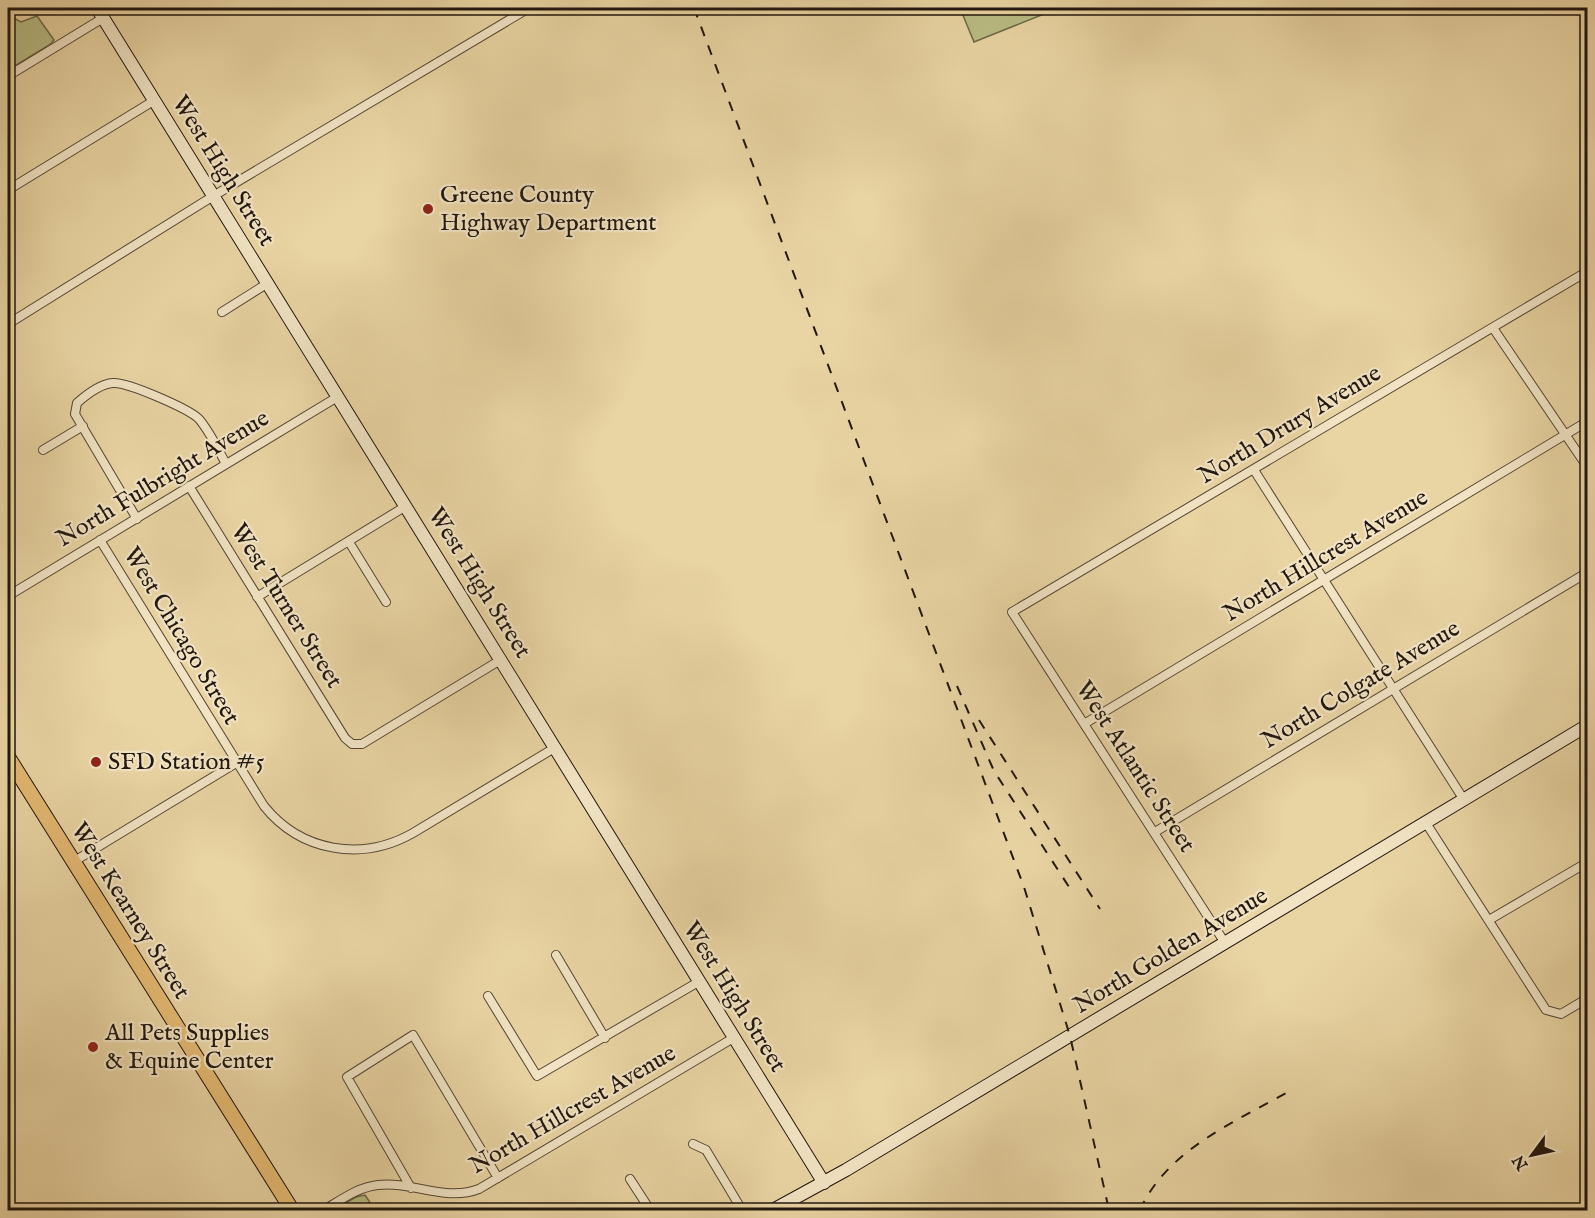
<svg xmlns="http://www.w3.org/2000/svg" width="1595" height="1218" font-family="'IM FELL English',serif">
	<rect width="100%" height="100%" fill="#e9d4a3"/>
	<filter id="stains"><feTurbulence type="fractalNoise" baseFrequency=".00333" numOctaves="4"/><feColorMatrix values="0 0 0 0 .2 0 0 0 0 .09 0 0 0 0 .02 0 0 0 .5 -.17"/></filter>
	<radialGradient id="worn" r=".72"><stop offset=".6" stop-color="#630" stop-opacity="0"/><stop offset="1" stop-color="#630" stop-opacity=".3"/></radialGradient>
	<path fill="#b9bc84" stroke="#6d6a4a" stroke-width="1.5" d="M960,8h99l-85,34z
		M8,15l13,7 16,-6 17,24 -3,4 -43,26z
		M365,1195l10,15h-42l23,-13z"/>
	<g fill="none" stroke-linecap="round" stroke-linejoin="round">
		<defs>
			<path id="street" d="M8,76l95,-58
				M8,190l147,-90
				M222,312l46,-29
				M8,324l207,-129 314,-187
				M1493,328l95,140
				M43,450l40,-24
				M1254,470l210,330
				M189,486l156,252 7,6h10l140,-85
				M137,519l-62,-105 2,-11c9,-8 23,-19 36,-20 15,-1 76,26 86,36 11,13 19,30 27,45
				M100,540l164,266c37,46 98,56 149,27l143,-86
				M349,542l37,60
				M8,596l331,-200
				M257,597l149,-91
				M1084,724l504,-303
				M1426,823l120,187 15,4 27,-16
				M1155,832l433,-260
				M73,862l163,-99
				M1489,920l99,-58
				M1225,943l-213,-331 576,-341
				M556,955l49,83
				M488,996l49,80 163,-95
				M693,1144l13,6 36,60
				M630,1179l20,31
				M411,1188l-64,-111 66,-42 85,143
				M324,1210c17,-10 34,-23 54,-25 34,-4 67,17 101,4l256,-152"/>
			<path id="secondary" d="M97,8l727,1175
				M773,1210l73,-40 742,-445"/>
			<path id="primary" d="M8,757l284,453"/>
		</defs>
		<use href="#street" stroke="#534634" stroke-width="10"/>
		<use href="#secondary" stroke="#21170f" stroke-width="14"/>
		<use href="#primary" stroke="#21170f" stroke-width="16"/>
		<use href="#street" stroke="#f1e3c3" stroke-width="8"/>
		<use href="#secondary" stroke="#f1e3c3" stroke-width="12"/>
		<use href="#primary" stroke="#e4ba72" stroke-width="14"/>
		<path stroke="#21170f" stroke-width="2" stroke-dasharray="10 10" stroke-linecap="butt" d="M694,8l330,879 46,149 39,174
			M957,686l37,85 77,119
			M979,720l121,189
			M1140,1210c28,-62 98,-89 153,-121"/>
	</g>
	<g fill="#8f2418" stroke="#f1e3c3" stroke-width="2">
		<circle cx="428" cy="209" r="6"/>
		<circle cx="96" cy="762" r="6"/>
		<circle cx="93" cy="1047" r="6"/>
	</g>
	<g text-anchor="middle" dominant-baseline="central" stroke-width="4.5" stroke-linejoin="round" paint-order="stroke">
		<g font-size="24" fill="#21170f" stroke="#f1e3c3">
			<text transform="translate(223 171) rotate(58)">West High Street</text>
			<text transform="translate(1290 425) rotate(-31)">North Drury Avenue</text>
			<text transform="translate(163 479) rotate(-31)">North Fulbright Avenue</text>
			<text transform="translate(1326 556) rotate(-31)">North Hillcrest Avenue</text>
			<text transform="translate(479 583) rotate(58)">West High Street</text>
			<text transform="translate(286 606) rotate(58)">West Turner Street</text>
			<text transform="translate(181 636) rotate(59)">West Chicago Street</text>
			<text transform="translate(1361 685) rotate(-31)">North Colgate Avenue</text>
			<text transform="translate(1135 767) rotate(57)">West Atlantic Street</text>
			<text transform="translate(130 911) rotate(58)">West Kearney Street</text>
			<text transform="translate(1171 951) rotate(-31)">North Golden Avenue</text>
			<text transform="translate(734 997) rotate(58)">West High Street</text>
			<text transform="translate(573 1110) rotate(-30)">North Hillcrest Avenue</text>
		</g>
		<g font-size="24" fill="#21170f" stroke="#f1e3c3" text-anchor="start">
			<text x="440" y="195">Greene County<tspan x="440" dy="28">Highway Department</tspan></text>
			<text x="108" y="762">SFD Station #5</text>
			<text x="105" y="1033">All Pets Supplies<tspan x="105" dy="28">&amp; Equine Center</tspan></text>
		</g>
	</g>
	<rect width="1595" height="1218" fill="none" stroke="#e9d4a3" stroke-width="30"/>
	<rect x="9" y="9" width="1577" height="1200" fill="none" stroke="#21170f" stroke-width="3"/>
	<rect x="15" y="15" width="1565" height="1188" fill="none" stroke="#21170f" stroke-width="1.5"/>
	<g transform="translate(1532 1155) rotate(237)" stroke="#f1e3c3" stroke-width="4.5" paint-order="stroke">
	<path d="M0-4.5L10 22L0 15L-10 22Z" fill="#21170f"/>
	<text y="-9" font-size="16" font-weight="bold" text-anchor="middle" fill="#21170f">N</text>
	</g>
	<rect width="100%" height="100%" filter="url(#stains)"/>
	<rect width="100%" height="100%" fill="url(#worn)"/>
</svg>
